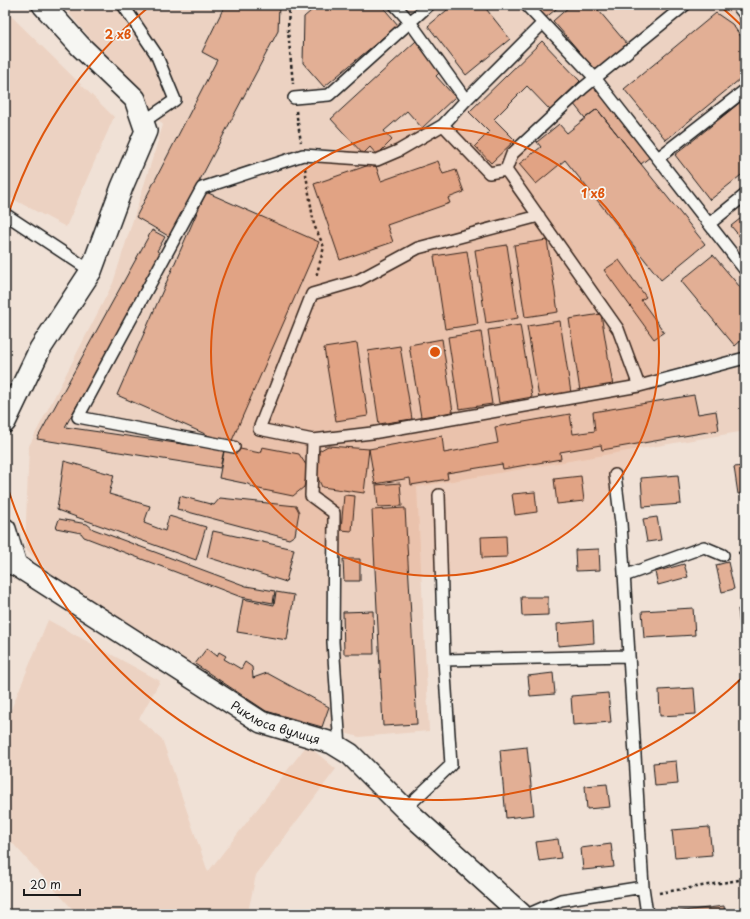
<svg xmlns="http://www.w3.org/2000/svg" width="750" height="919" font-family="'Playpen Sans',sans-serif">
	<rect width="100%" height="100%" fill="#f0e1d6"/>
	<filter id="ink" filterUnits="userSpaceOnUse"><feTurbulence type="fractalNoise" baseFrequency=".025" numOctaves="2"/><feDisplacementMap in="SourceGraphic" scale="8" xChannelSelector="R" yChannelSelector="G"/><feConvolveMatrix kernelMatrix="1 2 1 2 8 2 1 2 1" color-interpolation-filters="sRGB"/></filter>
	<g filter="url(#ink)">
		<path fill="#ecd2c2" d="M62,5h683v426l-328,56 12,244 -70,6 -105,-29 -198,-129 -31,-31 4,-102 84,-163 50,-158z
			M5,10l109,107 -48,110 -61,-32z
			M48,620l112,61 -21,38 23,20 46,133 99,-127 29,24 -80,106 -8,37 2,2h-173l-72,-79v-111z"/>
		<path fill="#e2af95" stroke="#1c1c1c" d="M225,5h54l-1,26 -108,206 -34,-20 81,-157 -15,-8z
			M318,5h63l17,20 -74,62 -21,-24 1,-46z
			M453,5h30l27,34 -44,36 -38,-49z
			M532,5h29l-17,14z
			M571,5h23l33,39 -31,27 -43,-50z
			M716,13l16,11 13,18v33l-79,65 -42,-51z
			M416,41l26,29 -6,6 19,21 -33,31 -15,-17 -23,20 8,9 -15,15 -7,-8 -7,7 -32,-35z
			M542,41l38,40 -30,29 -23,-24 -33,33 21,21 -24,23 -16,-17 14,-14 -20,-20z
			M594,86l56,71 -9,7 -44,-55 -12,9 -12,-15z
			M743,100l2,3v69l-35,28 -35,-45z
			M597,109l108,135 -44,36 -96,-120 -29,24 -17,-20 22,-17 -4,-5 22,-18 8,9z
			M438,161l5,13 13,-4 8,22 -16,6 2,5 -63,22 6,17 -53,18 -26,-76 61,-21 6,18z
			M206,192l113,50 -89,203 -113,-50z
			M745,215v28l-14,-17z
			M152,230l13,7 -8,14 4,3 -96,173 159,23 -4,18 -183,-29z
			M547,240l11,72 -33,5 -11,-72z
			M507,245l11,73 -32,5 -11,-73z
			M467,251l11,73 -33,5 -11,-73z
			M713,255l32,38v44l-10,9 -54,-65z
			M619,260l27,37 -5,3 23,32 -10,7 -50,-69z
			M601,314l12,72 -33,5 -11,-72z
			M560,321l11,72 -32,5 -12,-72z
			M520,325l12,72 -33,6 -11,-73z
			M481,332l11,72 -33,5 -11,-72z
			M442,339l11,73 -32,5 -12,-72z
			M357,343l11,73 -32,5 -12,-73z
			M400,346l12,73 -33,5 -11,-73z
			M694,395l4,19 18,-3 3,19 -117,20 -1,-5 -41,7 1,7 -58,10 -1,-5 -55,9 1,6 -37,6 -1,-7 -35,6 -6,-35 73,-13 2,17 54,-10 -3,-16 75,-13 3,20 22,-3 -2,-19z
			M225,446l35,7 2,-6 37,7 9,14 -4,19 -11,9 -39,-8 -6,-4 -29,-6z
			M328,446l41,3 -5,44 -42,-6 -6,-13 3,-23z
			M64,461l50,14 -5,19 41,12 -6,17 21,8 4,-15 37,11 -10,33 -139,-50z
			M745,466v27l-7,1 -4,-27z
			M678,475l3,29 -38,3 -2,-29z
			M581,476l3,25 -27,3 -3,-25z
			M400,483l2,23 -24,1 -2,-22z
			M535,492l2,20 -22,3 -3,-21z
			M344,495l11,1 -3,35 -11,-1z
			M180,496l34,9 6,-7 76,8 3,6 -4,23 -6,4 -112,-30z
			M405,508l12,216 -34,2 -11,-216z
			M657,517l4,23 -14,2 -4,-23z
			M59,519l28,5 6,5 153,57 29,5 -2,12 -32,-6 -157,-60 -3,-4 -25,-5z
			M213,531l81,18 -8,33 -79,-25z
			M506,536l1,21 -25,1 -1,-21z
			M599,549l1,21 -24,1 -1,-21z
			M343,559h17v22h-16z
			M728,562l6,27 -12,3 -6,-27z
			M684,564l4,13 -30,8 -3,-13z
			M276,592l18,3 -7,45 -50,-8 6,-33 31,6z
			M521,597h27v18l-26,1z
			M693,608l2,27 -51,3 -2,-27z
			M738,609h7v27h-4z
			M373,611l1,43h-30l-1,-42z
			M593,621l1,22 -36,3 -1,-22z
			M207,648l10,8 2,-4 7,4 -2,3 17,10 4,-7 7,5 1,11 14,-5 62,34 -7,20 -56,-16 -71,-47z
			M553,673l2,21 -25,2 -2,-20z
			M694,688l2,26 -36,2 -1,-26z
			M608,693l3,29 -38,3 -2,-29z
			M527,747l7,68 -28,3 -6,-68z
			M676,761l2,23 -23,2 -2,-23z
			M607,784l3,23 -23,2 -2,-23z
			M709,827l3,28 -37,3 -3,-28z
			M558,839l3,19 -22,3 -3,-19z
			M611,844l3,23 -31,3 -2,-22z
			M724,906l1,8h-49l-1,-2z"/>
		<g fill="none" stroke-linecap="round" stroke-linejoin="round">
			<defs>
				<path id="service" d="M123,5l33,49 19,46 -32,22
					M395,5l15,17 56,78 77,-77
					M526,5l69,73 150,192
					M737,5l8,10
					M294,98l35,-3 100,-90
					M466,100l-23,25 46,48 17,-3
					M658,158l87,-68
					M5,214l86,57
					M709,224l36,-29
					M639,386l106,-28
					M313,440l-54,-11 53,-135 45,-13 61,-33 121,-32
					M234,447l-156,-30 124,-229 101,-33 74,5 21,-9 45,-26
					M615,475l6,48 22,364 4,27
					M624,576l80,-29 19,8
					M444,660l184,-4
					M340,748l-7,-106 1,-129 -23,-17 2,-56 59,-7 267,-47 -21,-57 -112,-159 6,-16 71,-66 102,-83
					M405,809l46,-44 -7,-105 -5,-165
					M529,914l32,-14 82,-13"/>
				<g id="minor">
					<path d="M5,422l35,-73 51,-78 31,-84 24,-56 -11,-32 -55,-53 -37,-41"/>
					<path d="M5,529l11,36"/>
					<path id="s1" d="M5,562l11,3 245,157 71,21 18,11 55,55 116,105"/>
				</g>
			</defs>
			<use href="#service" stroke="#1c1c1c" stroke-width="14"/>
			<use href="#minor" stroke="#1c1c1c" stroke-width="24"/>
			<path stroke="#1c1c1c" stroke-width="2.5" stroke-dasharray="3 3" stroke-linecap="butt" d="M289,5l-1,25 5,54
				M296,111l5,31
				M305,168l9,57 10,22 -8,30
				M738,553l7,-1
				M659,893l86,-14"/>
			<use href="#service" stroke="#f6f6f2" stroke-width="11"/>
			<use href="#minor" stroke="#f6f6f2" stroke-width="21"/>
		</g>
	</g>
	<circle cx="435" cy="352" r="224" fill="#de560d" fill-opacity=".12"/>
	<g fill="none" stroke="#de560d" stroke-width="2">
		<circle cx="435" cy="352" r="224"/>
		<path d="M743 677A448 448 0 0 1 5 479M5 225A448 448 0 0 1 150 6M720 6A448 448 0 0 1 743 27"/>
	</g>
	<g text-anchor="middle" dominant-baseline="central" stroke-width="3.5" stroke-linejoin="round" paint-order="stroke">
		<g font-size="12" fill="#1c1c1c" stroke="#f6f6f2">
			<text stroke="none"><textPath href="#s1" startOffset="316">Риклюса вулиця</textPath></text>
		</g>
	</g>
	<circle cx="435" cy="352" r="6" fill="#de560d" stroke="#f6f6f2" stroke-width="2"/>
	<g font-size="12" text-anchor="middle" font-weight="bold" fill="#de560d" stroke="#f6f6f2" stroke-width="3.5" stroke-linejoin="round" paint-order="stroke">
		<text x="118" y="39">2 хв</text>
		<text x="593" y="198">1 хв</text>
	</g>
	<rect width="750" height="919" fill="none" stroke="#f6f6f2" stroke-width="20"/>
	<rect x="10" y="10" width="730" height="899" fill="none" stroke="#1c1c1c" stroke-width="1.5" filter="url(#ink)"/>
	<path d="M24 889v6h56v-6" fill="none" stroke="#1c1c1c" stroke-width="2"/>
	<text x="30" y="889" font-size="12" fill="#1c1c1c" stroke="#f6f6f2" stroke-width="3" paint-order="stroke">20 m</text>
</svg>
